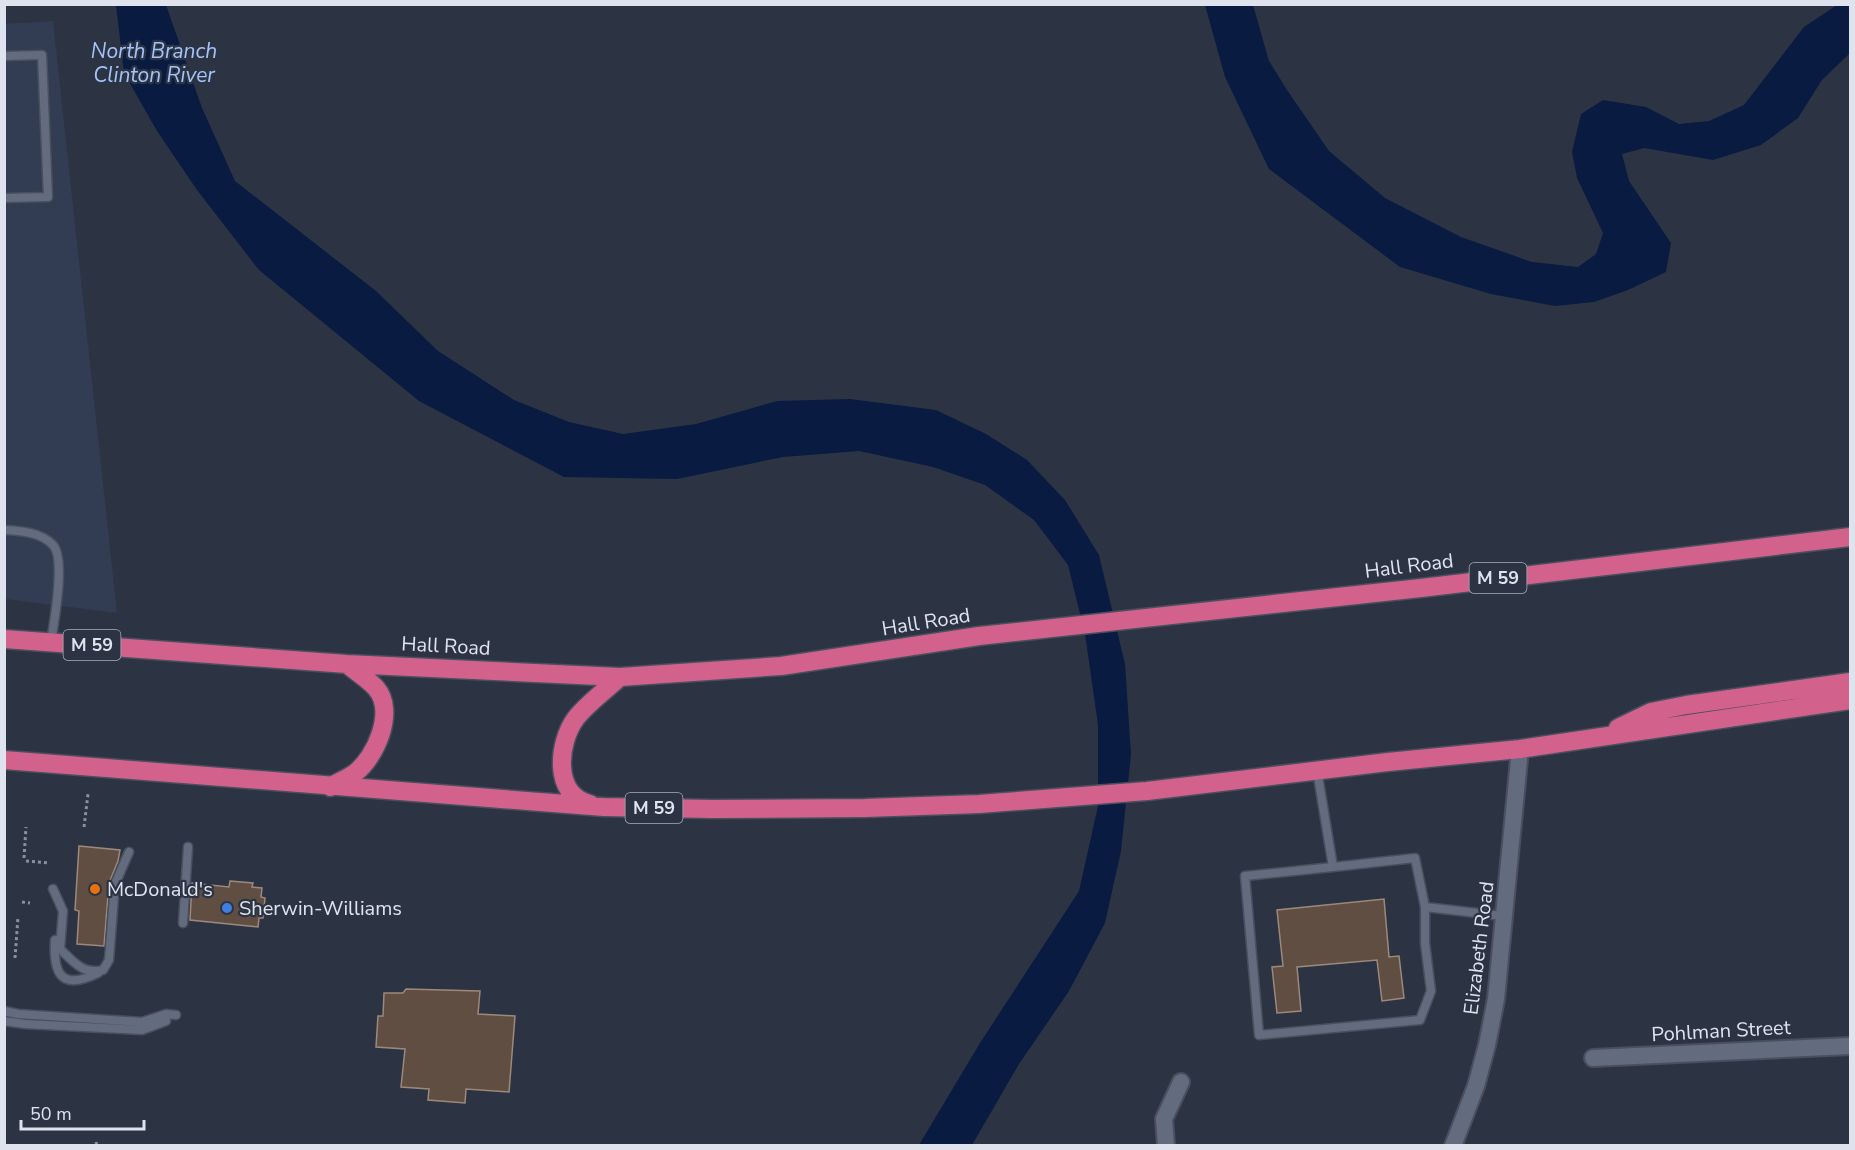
<svg xmlns="http://www.w3.org/2000/svg" width="1855" height="1150" font-family="'Nunito Sans',sans-serif">
	<rect width="100%" height="100%" fill="#2c3444"/>
	<path fill="#323c52" d="M53,21l64,592 -112,-14 -1,-575z"/>
	<path fill="#091b41" d="M116,5h50l36,103 33,73 141,110 62,60 76,49 55,22 54,12 73,-10 81,-23 73,-2 86,11 50,24 41,26 38,40 34,55 26,109 6,90 -10,97 -16,72 -36,68 -50,73 -47,81h-53l61,-102 99,-152 19,-85v-81l-13,-91 -17,-69 -34,-45 -49,-35 -52,-18 -74,-16 -76,6 -106,22 -113,-2 -145,-76 -160,-131 -62,-80 -40,-59 -33,-58z
		M1205,5h48l16,56 18,29 42,61 56,47 76,39 71,25 46,5 18,-13 7,-21 -26,-55 -5,-26 9,-38 22,-14 43,7 33,17 30,-3 35,-16 60,-78 33,-22h13v48l-28,27 -24,38 -37,27 -48,15 -69,-12 -22,6 7,27 42,62 -5,29 -38,18 -34,12 -39,4 -64,-12 -91,-27 -131,-98 -44,-92z"/>
	<path fill="#5f4e41" stroke="#9d897c" stroke-width="1.5" d="M79,846l41,4 -2,11 -9,22 -5,63 -27,-2 2,-33 -4,-1z
		M230,881l23,2 -1,4 10,1 -1,9 4,1 -2,20h-4l-1,9 -68,-7 2,-37 37,4z
		M1384,899l5,58 10,-1 5,42 -22,3 -5,-41 -80,7 4,44 -24,2 -5,-46 11,-1 -6,-56z
		M406,989l74,2 -2,23 37,2 -6,76 -43,-3 -1,14 -37,-3 1,-11 -28,-2 4,-38 -29,-2 2,-31h5l1,-23h19z"/>
	<g fill="none" stroke-linecap="round" stroke-linejoin="round">
		<defs>
			<path id="service" d="M4,56l38,-1 6,142 -44,1
				M4,530c17,1 37,2 49,15 13,14 1,77 -2,97
				M1317,770l16,97 -88,9 14,159 161,-15 11,-29 -6,-48v-36l-10,-49 -82,9
				M53,889l10,22 -3,38c14,13 23,26 43,21l6,-10 6,-76 14,-32
				M1425,907l78,9
				M183,923l5,-76
				M55,940c-2,34 6,51 43,33
				M4,1011l14,3 124,8 24,-8 10,1
				M4,1021l21,3 117,6 24,-9"/>
			<path id="minor" d="M1593,1058l257,-12
				M1166,1146l-2,-27 17,-37
				M1453,1146l23,-60 11,-41 9,-46 24,-250"/>
			<path id="trunk" d="M4,639l343,25 273,13 161,-11 198,-30 442,-48 429,-51
				M1618,728l33,-16 35,-7 164,-23
				M4,760l600,47 108,2 153,-1 114,-4 168,-13 241,-29 132,-13 330,-49
				M330,787c8,-5 18,-9 25,-14 21,-16 41,-62 21,-85 -8,-9 -20,-16 -29,-24
				M590,804c-38,-9 -32,-62 -14,-86 12,-15 30,-28 44,-41"/>
		</defs>
		<use href="#service" stroke="#494f5d" stroke-width="11"/>
		<use href="#minor" stroke="#494f5d" stroke-width="20"/>
		<use href="#trunk" stroke="#494f5d" stroke-width="21"/>
		<path stroke="#8a909e" stroke-width="3" stroke-dasharray="3 3" stroke-linecap="butt" d="M84,827l4,-33
			M24,858l2,-31
			M26,861l23,2
			M22,902l8,1
			M15,958l3,-41
			M96,1142l1,4"/>
		<use href="#service" stroke="#636b7e" stroke-width="8"/>
		<use href="#minor" stroke="#636b7e" stroke-width="16"/>
		<use href="#trunk" stroke="#d2628b" stroke-width="18"/>
	</g>
	<circle fill="#e8710a" stroke="#2c3444" stroke-width="2" cx="95" cy="889" r="6"/>
	<circle fill="#3f7fe0" stroke="#2c3444" stroke-width="2" cx="227" cy="908" r="6"/>
	<g text-anchor="middle" dominant-baseline="central" stroke-width="4.5" stroke-linejoin="round" paint-order="stroke">
		<g fill="#2c3444" stroke="#a9aebb" stroke-width="1.5">
			<rect x="1469.5" y="563" width="57" height="30" rx="4.5"/>
			<rect x="63.5" y="630" width="57" height="30" rx="4.5"/>
			<rect x="625.5" y="793" width="57" height="30" rx="4.5"/>
		</g>
		<g font-size="18" font-weight="bold" fill="#dee3ee">
			<text x="1498" y="578">M 59</text>
			<text x="92" y="645">M 59</text>
			<text x="654" y="808">M 59</text>
		</g>
		<g font-size="20" fill="#dee3ee" stroke="#2c3444">
			<text transform="translate(1409 566) rotate(-7)">Hall Road</text>
			<text transform="translate(926 622) rotate(-9)">Hall Road</text>
			<text transform="translate(446 646) rotate(3)">Hall Road</text>
			<text transform="translate(1479 948) rotate(-83)">Elizabeth Road</text>
			<text transform="translate(1721 1031) rotate(-3)">Pohlman Street</text>
		</g>
		<g font-size="20" fill="#dee3ee" stroke="#2c3444" text-anchor="start">
			<text x="107" y="889">McDonald's</text>
			<text x="239" y="908">Sherwin-Williams</text>
		</g>
		<g font-size="21" font-style="italic" fill="#a5c2f9" stroke="#2c3444">
			<text x="154" y="51">North Branch<tspan x="154" dy="24">Clinton River</tspan></text>
		</g>
	</g>
	<rect width="1855" height="1150" fill="none" stroke="#dee3ee" stroke-width="12"/>
	<path d="M21 1120v9h123v-9" fill="none" stroke="#dee3ee" stroke-width="3"/>
	<text x="30" y="1120" font-size="18" fill="#dee3ee" stroke="#2c3444" stroke-width="4.5" paint-order="stroke">50 m</text>
</svg>
